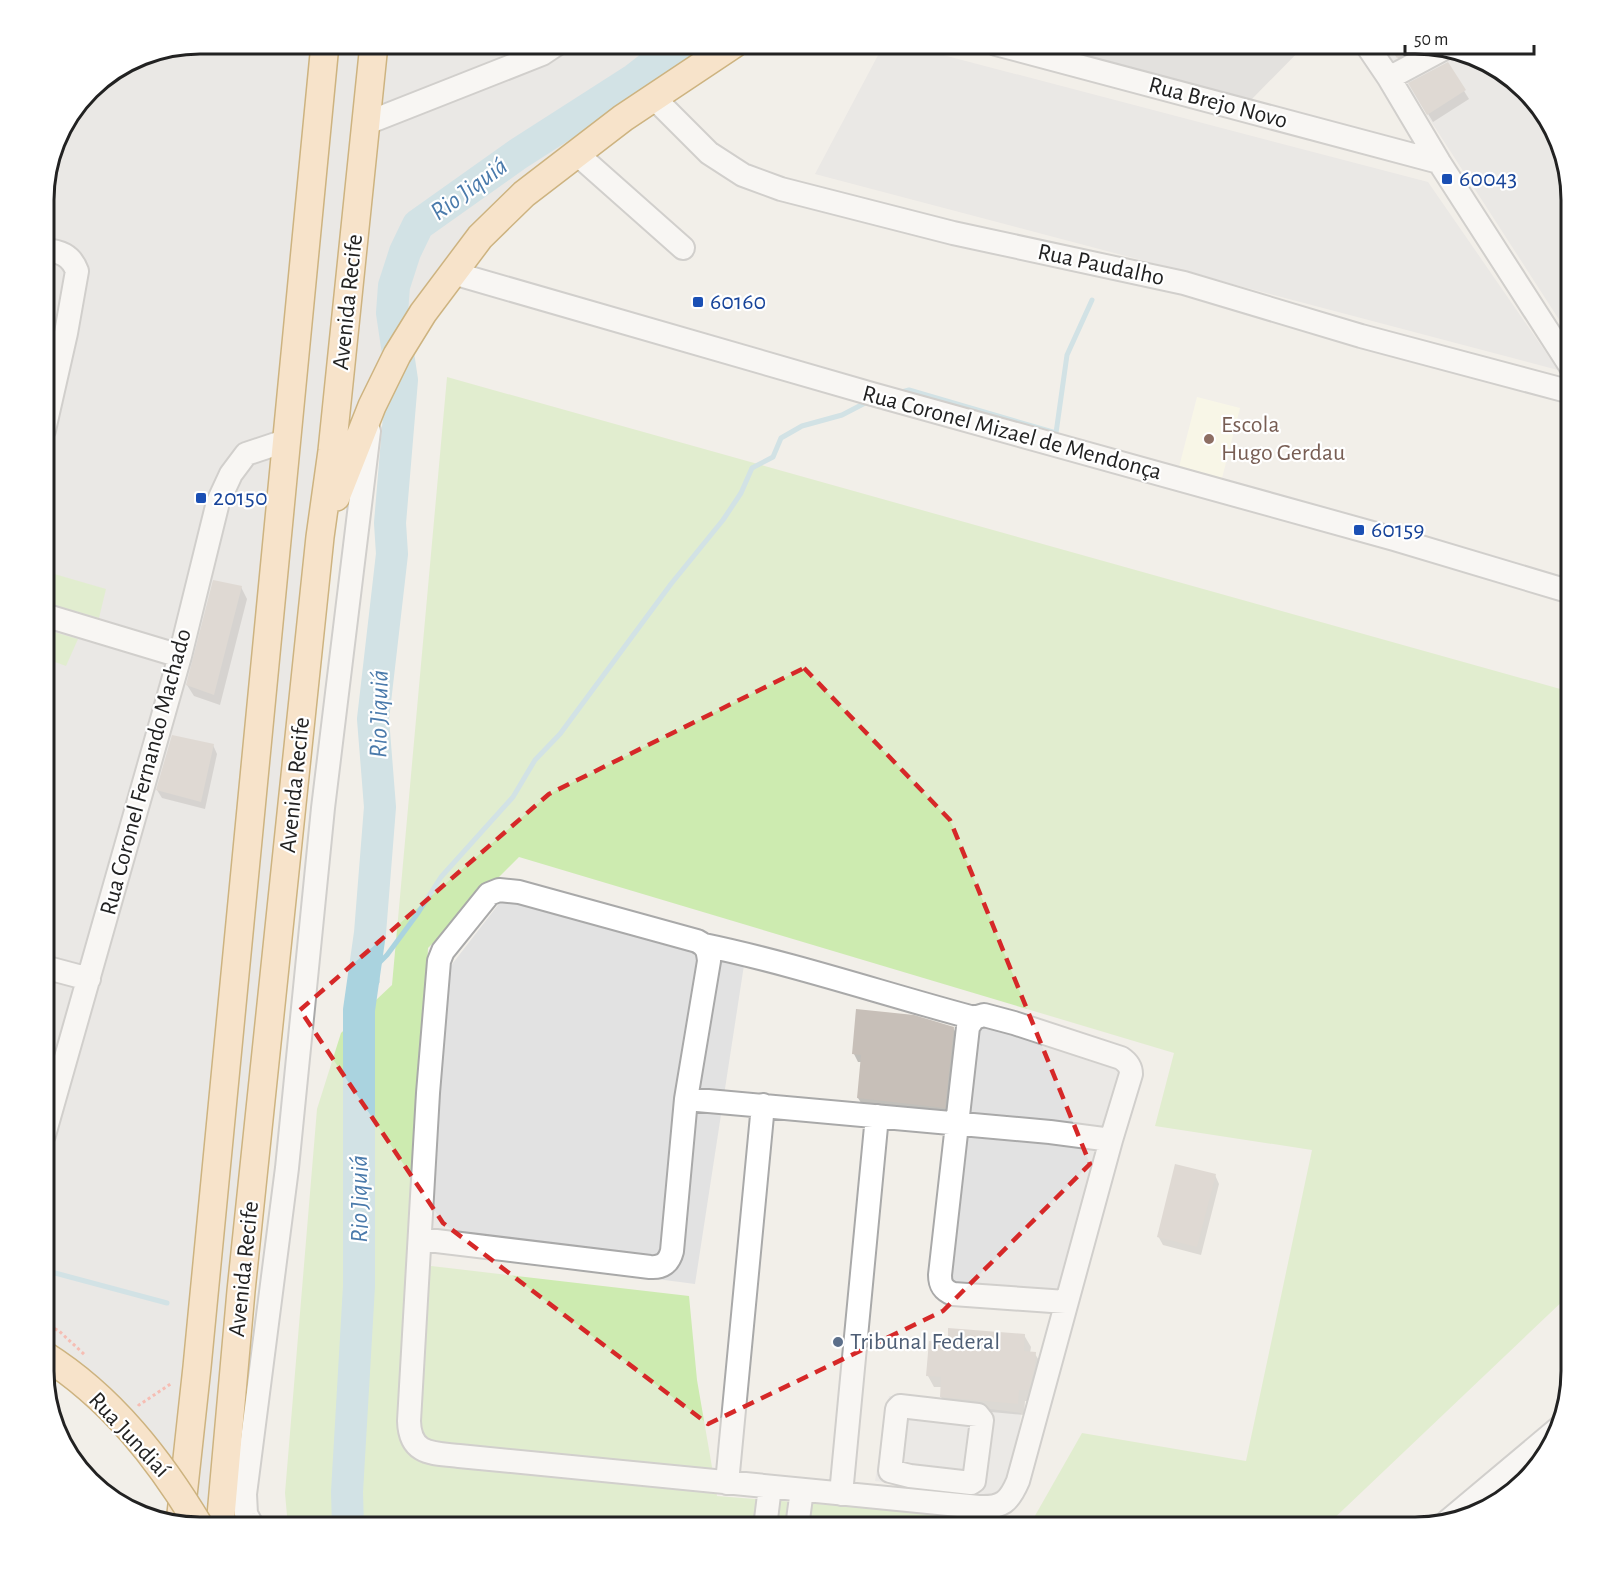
<svg xmlns="http://www.w3.org/2000/svg" width="1615" height="1571" font-family="'Alegreya Sans',sans-serif">
	<rect width="100%" height="100%" fill="#f2efe9"/>
	<path fill="#e0dfdf" d="M200,44h556l-216,150 -78,78 -67,111 -87,201 -100,939 -164,-176v-1157l16,-59 37,-48 44,-28z
		M884,44h17l527,138 130,188 -743,-196z
		M1378,44h47l59,16 48,37 28,44 11,59v138l-166,-257z"/>
	<path fill="#ffffe5" d="M1197,397l43,11 -19,74 -43,-11z"/>
	<path fill="#d0d0d0" d="M1039,44h267l-57,58z"/>
	<path fill="#cdebb0" fill-rule="evenodd" d="M447,377l1124,315v507l-4,98 -242,230h-1037l-3,-34 32,-384 24,-76 51,-48zM519,857l655,196 -19,73 157,24 -66,311 -164,-28 -50,88 -315,-25 -20,-116 -8,-84 -275,-32 14,-316z
		M44,571l62,18 -7,29 -55,-16z
		M44,629l34,10 -12,27 -22,-8z"/>
	<path fill="#e2e2e2" d="M512,887l234,65 -51,332 -273,-36 24,-276z
		M972,1014l161,49 -57,249 -138,-26z
		M889,1396l132,17 -9,87 -137,-19z"/>
	<path fill="#0003" d="M1408,44h11l4,7 -22,12 -7,-12z
		M1410,84l54,7 5,8 -36,23z
		M241,587l6,12 -27,106 -26,-9 -7,-11z
		M213,745l4,9 -12,55 -43,-11 -5,-8z
		M953,1028l5,8 -9,79 -86,-9 -5,-8 4,-36h-4l-4,-8z
		M1215,1175l4,9 -18,71 -38,-10 -5,-9z
		M1024,1335l7,12 -1,6 5,1 7,11 -7,36h-10l-1,14 -76,-7 -7,-11 1,-10h-8l-6,-11 21,-32z"/>
	<g fill="none" stroke-linecap="round" stroke-linejoin="round">
		<path stroke="#aad3df" stroke-width="5" d="M898,393l11,-3 147,43 11,-78 25,-55
			M359,1010l18,-28 -1,-16 11,-11 31,-42 23,-36 72,-80 22,-37 25,-26 111,-150 52,-64 18,-27 11,-25 21,-11 8,-19 21,-12 40,-11 27,-14
			M44,1270l123,33"/>
		<path stroke="#aad3df" stroke-width="32" d="M348,1527l-1,-35 12,-206v-276l11,-77 10,-126 -7,-88 19,-165 -2,-31 12,-143 -10,-67 2,-27 11,-34 13,-27 100,-71 117,-75 45,-35"/>
	</g>
	<path fill="#c7bfb8" d="M1405,44l16,1 -24,13 -5,-7z
		M1448,62l18,28 -39,25 -19,-32z
		M213,580l29,6 -28,109 -28,-10z
		M172,735l42,9 -13,58 -45,-12z
		M856,1009l58,6 40,12 -9,81 -88,-10 4,-43 -9,-1z
		M1175,1164l41,10 -19,73 -40,-10z
		M948,1328l77,6 -1,17 12,1 -1,14 -6,24h-10l-1,14 -78,-7 1,-20 -15,-1 3,-35 19,1z"/>
	<g fill="none" stroke-linecap="round" stroke-linejoin="round">
		<defs>
			<path id="minor" d="M996,44l443,118
				M1366,44l23,34 50,84 132,205
				M1389,78l54,-29
				M654,98l55,55 34,22 38,14 172,44 231,50 177,53 210,56
				M367,123l175,-69 15,-10
				M577,154l106,94
				M453,273l419,121 522,145 177,53
				M44,430l22,-97 11,-62c-6,-16 -17,-20 -33,-21
				M44,615l136,41
				M704,945c91,19 180,49 270,73
				M44,967l45,12
				M44,1135l136,-479 38,-154 13,-28 15,-20 39,-13
				M420,1239l230,28c12,1 19,-4 22,-16l14,-152 23,-138c-1,-10 -2,-15 -12,-20l-178,-49 -20,-2 -10,4 -46,57 -4,10 -11,132 -19,328c1,34 23,32 50,35l520,51c23,1 30,-5 39,-26l93,-341 -61,-8 -364,-33
				M1066,1302l-113,-8c-10,-4 -13,-9 -13,-19l28,-248 6,-9 10,-3 30,8 107,35c6,4 10,8 10,16l-20,66
				M900,1406l78,9 4,5 -8,61 -3,2 -61,-7 -20,-5 7,-62z
				M727,1483l36,-378
				M841,1494l36,-378
				M1448,1521l112,-94
				M253,1527l-7,-13 -1,-20 42,-326 36,-360 46,-377
				M765,1527l5,-40
				M797,1527l5,-37"/>
			<path id="major" d="M336,497l36,-91 25,-51 26,-42 57,-76 44,-43 99,-76 111,-74
				M180,1523l17,-156 128,-1323
				M220,1527l21,-236 79,-754 12,-86 42,-407"/>
		</defs>
		<use href="#minor" stroke="#a9a9a9" stroke-width="26"/>
		<use href="#major" stroke="#a06b00" stroke-width="30"/>
		<path stroke="#fa8072" stroke-width="3" stroke-dasharray="3 3" stroke-linecap="butt" d="M44,1323l15,8 26,24
			M138,1404l1,1 33,-22"/>
		<use href="#minor" stroke="#fff" stroke-width="22"/>
		<use href="#major" stroke="#fcd6a4" stroke-width="27"/>
		<defs>
			<path id="major-bridge" d="M44,1355c67,42 116,105 156,172"/>
		</defs>
		<use href="#major-bridge" stroke="#a06b00" stroke-width="30" stroke-linecap="butt"/>
		<use href="#major-bridge" stroke="#fcd6a4" stroke-width="27"/>
	</g>
	<path d="M0 0H1615V1571H0ZM804,668l146,152 140,344 -147,147 -235,113 -265,-201 -143,-213 249,-216z" fill="#f2efe9" fill-opacity=".55" fill-rule="evenodd"/>
	<path fill="none" stroke="#d62828" stroke-width="4.5" stroke-dasharray="12 8" stroke-linejoin="round" d="M804,668l146,152 140,344 -147,147 -235,113 -265,-201 -143,-213 249,-216z"/>
	<g fill="#1a4fb4" stroke="#fff" stroke-width="2">
		<rect x="1441" y="173" width="12" height="12" rx="3"/>
		<rect x="692" y="296" width="12" height="12" rx="3"/>
		<rect x="195" y="492" width="12" height="12" rx="3"/>
		<rect x="1353" y="524" width="12" height="12" rx="3"/>
	</g>
	<circle fill="#8d6e63" stroke="#fff" stroke-width="2" cx="1209" cy="439" r="6"/>
	<circle fill="#5c6f8a" stroke="#fff" stroke-width="2" cx="838" cy="1342" r="6"/>
	<g text-anchor="middle" dominant-baseline="central" stroke-width="4.5" stroke-linejoin="round" paint-order="stroke">
		<g font-size="24" fill="#222" stroke="#fff">
			<text transform="translate(1218 103) rotate(15)">Rua Brejo Novo</text>
			<text transform="translate(1101 265) rotate(12)">Rua Paudalho</text>
			<text transform="translate(348 302) rotate(-84)">Avenida Recife</text>
			<text transform="translate(1012 433) rotate(15)">Rua Coronel Mizael de Mendonça</text>
			<text transform="translate(146 772) rotate(-75)">Rua Coronel Fernando Machado</text>
			<text transform="translate(295 785) rotate(-84)">Avenida Recife</text>
			<text transform="translate(244 1269) rotate(-84)">Avenida Recife</text>
			<text transform="translate(129 1435) rotate(47)">Rua Jundiaí</text>
		</g>
		<g font-size="24" fill="#164399" stroke="#fff" text-anchor="start">
			<text x="1459" y="179">60043</text>
			<text x="710" y="302">60160</text>
			<text x="213" y="498">20150</text>
			<text x="1371" y="530">60159</text>
		</g>
		<g font-size="24" fill="#785e54" stroke="#fff" text-anchor="start">
			<text x="1221" y="425">Escola<tspan x="1221" dy="28">Hugo Gerdau</tspan></text>
		</g>
		<g font-size="24" fill="#4e5e75" stroke="#fff" text-anchor="start">
			<text x="850" y="1342">Tribunal Federal</text>
		</g>
		<g font-size="26" font-style="italic" fill="#4a7aab" stroke="#fff">
			<text transform="translate(469 189) rotate(-36)">Rio Jiquiá</text>
			<text transform="translate(379 714) rotate(-89)">Rio Jiquiá</text>
			<text transform="translate(359 1199) rotate(-90)">Rio Jiquiá</text>
		</g>
	</g>
	<path d="M0 0H1615V1571H0ZM200 54H1415A146 146 0 0 1 1561 200V1371A146 146 0 0 1 1415 1517H200A146 146 0 0 1 54 1371V200A146 146 0 0 1 200 54Z" fill="#fff" fill-rule="evenodd"/>
	<path fill="none" stroke="#222" stroke-width="3" d="M200 54H1415A146 146 0 0 1 1561 200V1371A146 146 0 0 1 1415 1517H200A146 146 0 0 1 54 1371V200A146 146 0 0 1 200 54Z"/>
	<path d="M1405 45v9h129v-9" fill="none" stroke="#222222" stroke-width="3"/>
	<text x="1414" y="45" font-size="18" fill="#222222" stroke="#ffffff" stroke-width="4.5" paint-order="stroke">50 m</text>
</svg>
